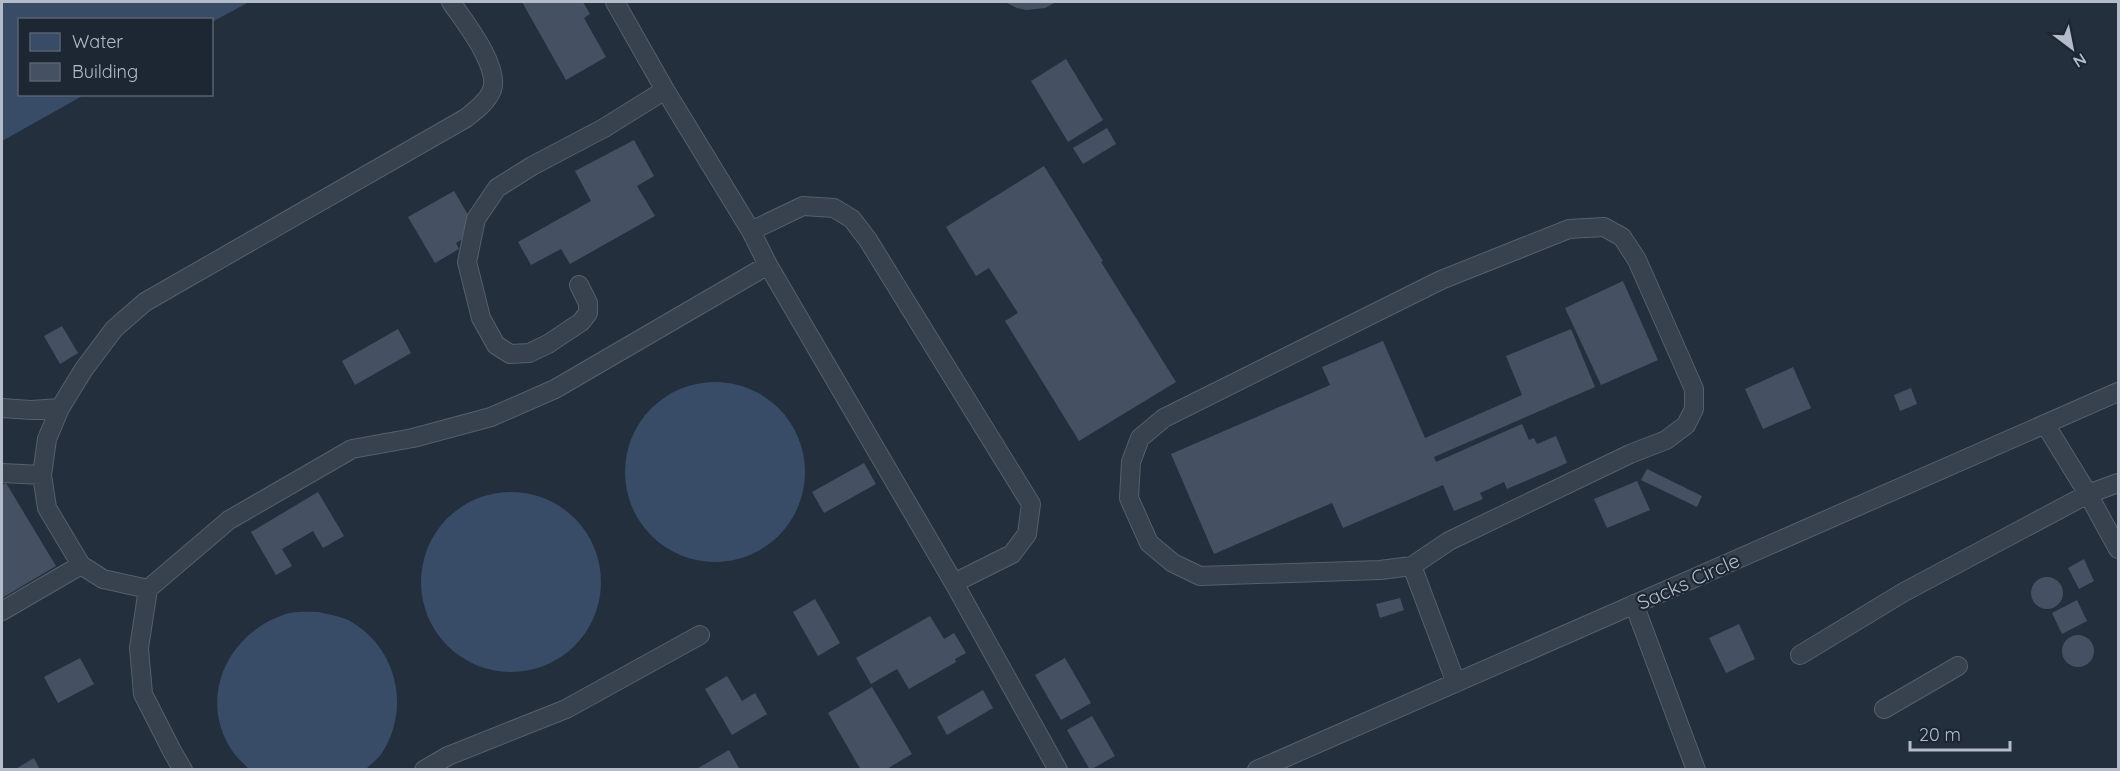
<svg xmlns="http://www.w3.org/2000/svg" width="2120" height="771" font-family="Quicksand,sans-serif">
	<rect width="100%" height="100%" fill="#242f3e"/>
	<path fill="#394c67" d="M2,2h247l-37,20v-2h-192v74l64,1 -82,46z
		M625 472a90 90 0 1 1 180 0a90 90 0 1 1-180 0Z
		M421 582a90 90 0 1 1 180 0a90 90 0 1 1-180 0Z
		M319,612c10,3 22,4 31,9 47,27 61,87 32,132 -4,6 -11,11 -16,16h-117c-5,-5 -12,-11 -16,-17 -37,-53 -5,-120 53,-138 10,-3 23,-2 33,-2z"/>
	<path fill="#455162" d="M522,2h61l7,12 -6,4 22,39 -40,23z
		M1005,2h51l-11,6 -19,2 -9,-2z
		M1066,59l37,61 -35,22 -37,-61z
		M1107,128l9,16 -33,20 -10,-16z
		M634,140l20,36 -17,10 18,30 -85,48 -9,-15 -30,16 -13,-23 73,-41 -16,-30z
		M1044,166l59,95 -2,1 75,120 -97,59 -74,-120 13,-8 -29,-45 -13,8 -30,-49z
		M454,191l20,34 -11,6 3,6 -10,6 3,6 -24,14 -27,-46z
		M1623,281l35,79 -57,25 -36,-77z
		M62,326l16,27 -18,11 -16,-28z
		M398,329l13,24 -56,32 -13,-24z
		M1571,329l24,58 -161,70 2,5 86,-38 7,16 5,-2 3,6 19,-8 11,27 -60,26 -3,-7 -24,11 3,6 -29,12 -11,-26 -100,43 -11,-25 -118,51 -43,-100 159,-69 -8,-18 61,-26 42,97 97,-43 -16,-39z
		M1793,367l18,41 -48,21 -18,-40z
		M1911,388l6,16 -17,7 -6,-16z
		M864,463l12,21 -52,29 -12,-21z
		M1647,469l55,27 -5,11 -56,-27z
		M1637,481l13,29 -43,18 -13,-29z
		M6,483l50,83 -54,32v-113z
		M318,492l26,44 -21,12 -10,-17 -31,18 10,17 -16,9 -25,-43z
		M2084,559l10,22 -15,8 -11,-21z
		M2031 593a16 16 0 1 1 32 0a16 16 0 1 1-32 0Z
		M1400,598l4,12 -24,8 -4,-14z
		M815,599l25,44 -22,13 -25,-44z
		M2077,600l10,21 -25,13 -10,-21z
		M930,616l14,23 10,-6 12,20 -11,6 1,3 -47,27 -12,-20 -26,15 -15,-26z
		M1739,624l16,35 -29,14 -17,-35z
		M2062 651a16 16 0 1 1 32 0a16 16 0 1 1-32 0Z
		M80,658l14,26 -36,19 -14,-26z
		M1065,658l26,45 -30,17 -26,-45z
		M727,676l15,25 13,-8 12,21 -35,21 -27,-46z
		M872,687l40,67 -27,16h-24l-33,-57z
		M983,690l10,18 -46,27 -10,-18z
		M1092,716l23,40 -25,14 -23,-40z
		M729,750l11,20h-45z
		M34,758l6,12h-26z"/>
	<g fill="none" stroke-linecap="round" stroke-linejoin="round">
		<defs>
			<path id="service" d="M451,2c13,19 49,64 41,88 -5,12 -16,20 -26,28l-321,184 -31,27 -30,40 -24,39 -13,31 -5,36 5,33 34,57 22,14 45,10 81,-69 123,-71 61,-11 78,-21 64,-28 213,-124
				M615,2l50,88 86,141 17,34 186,318 104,187
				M1604,227l18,10 15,23 57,129v20l-8,16 -20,15 -36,14 -181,87 -37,25 -32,4 -180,6 -27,-13 -24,-20 -20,-45 2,-36 9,-24 24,-20 277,-138 128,-51z
				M751,231l52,-25 31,2 18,11 16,21 163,264 -4,30 -15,20 -58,29
				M579,285l9,18v10l-7,9 -33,22 -19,9 -19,1 -14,-9 -15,-27 -14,-56 9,-43 21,-31 35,-22 72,-38 61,-38
				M2,408l29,2 29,-2
				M2045,424l43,70 30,-11
				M2,473l40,2
				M1412,566l44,117
				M148,589l-9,59 4,46 29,57 11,19
				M1634,604l62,166
				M2,611l79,-46
				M1800,655l104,-63 184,-98 30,55
				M1884,709l74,-43
				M424,770l24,-14 118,-47 134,-74
				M1257,770l861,-378"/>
		</defs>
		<use href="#service" stroke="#565f6c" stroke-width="20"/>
		<use href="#service" stroke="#38414e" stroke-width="18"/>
	</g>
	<g text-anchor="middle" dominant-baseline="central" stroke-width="4.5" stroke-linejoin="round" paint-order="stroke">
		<g font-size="20" fill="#b4bcc9" stroke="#1d2633">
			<text transform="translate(1688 581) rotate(-24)">Sacks Circle</text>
		</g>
	</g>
	<rect width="2120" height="771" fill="none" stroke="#b4bcc9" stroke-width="6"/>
	<rect x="18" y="18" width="195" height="78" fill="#1d2633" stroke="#59626f" stroke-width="1.5"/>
	<rect x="30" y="33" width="30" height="18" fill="#394c67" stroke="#59626f" stroke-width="1.5"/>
	<text x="72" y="48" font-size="18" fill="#b4bcc9">Water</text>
	<rect x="30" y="63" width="30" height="18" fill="#455162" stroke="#59626f" stroke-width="1.5"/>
	<text x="72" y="78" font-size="18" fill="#b4bcc9">Building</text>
	<g transform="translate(2072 48) rotate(148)" stroke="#1d2633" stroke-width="4.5" paint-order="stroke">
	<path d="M0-4.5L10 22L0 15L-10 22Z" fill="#b4bcc9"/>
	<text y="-9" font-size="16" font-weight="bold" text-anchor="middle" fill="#b4bcc9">N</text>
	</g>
	<path d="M1910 741v9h100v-9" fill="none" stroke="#b4bcc9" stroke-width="3"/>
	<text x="1919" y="741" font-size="18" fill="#b4bcc9" stroke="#1d2633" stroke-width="4.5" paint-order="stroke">20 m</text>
</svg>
